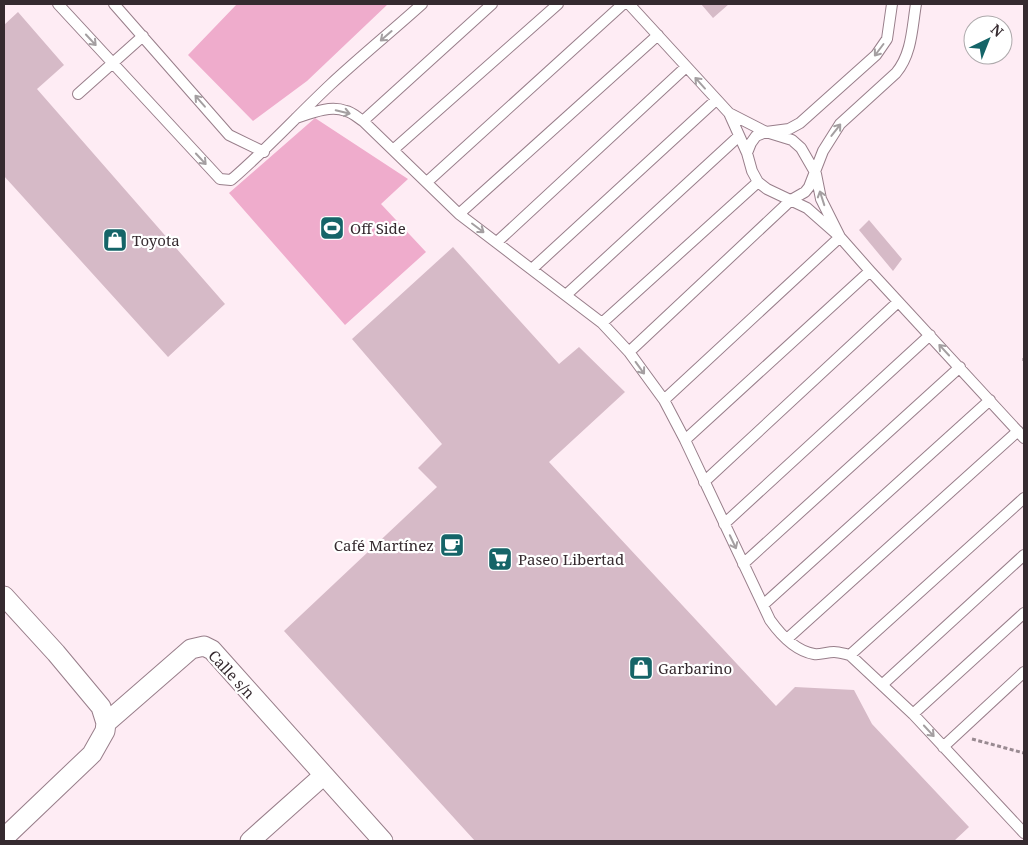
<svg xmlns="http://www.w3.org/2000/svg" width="1028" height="845" font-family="'Noto Serif',serif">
	<rect width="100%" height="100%" fill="#feecf4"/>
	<path fill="#efaccc" d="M237,4h151l-81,77 -54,40 -65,-66z
		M315,118l93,61 -27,25 45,48 -81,73 -116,-132z"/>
	<path fill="#d6bac7" d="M701,4h28l-16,14z
		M18,12l46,53 -27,24 188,215 -57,53 -164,-181v-151z
		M869,220l33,39 -9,12 -34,-41z
		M453,247l106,117 20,-17 46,45 -76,70 227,244 19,-19 59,3 18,34 97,103 -15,14h-479l-191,-210 153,-144 -19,-19 24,-24 -90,-105z"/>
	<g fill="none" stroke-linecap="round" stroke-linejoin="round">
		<defs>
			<path id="lane" d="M58,4l162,175 11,1c35,-30 66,-64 99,-95 30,-28 62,-54 92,-81
				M114,4l115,131 35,17
				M629,4l100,109 37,19 26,8 9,8 15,26 5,25 19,38 30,34 154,167
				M78,94l65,-58
				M296,118c15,-5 34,-13 50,-7 6,1 12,7 17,10l96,93 143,109 27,29 35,48 21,40 85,180c10,14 26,31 44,34 6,1 13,-2 20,-2 5,0 11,2 16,3l63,59 111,119
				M363,121l129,-117
				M393,150l165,-146
				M747,153l4,-10 5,-7 10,-4 23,-3 11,-6 76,-68 11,-16 5,-35
				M427,182l196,-178
				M459,214l199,-179
				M497,242l189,-175
				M532,269l184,-169
				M566,295l173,-159
				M602,323l156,-141
				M629,352l162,-152 14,-8 4,-5 14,-36 17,-27 56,-51c16,-19 16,-45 20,-69
				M664,400l176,-163 -33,-29 -40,-19 -9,-7 -6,-11 -5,-18 -18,-40
				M685,440l185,-169
				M704,482l194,-180
				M724,524l206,-189
				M743,564l217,-197
				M763,605l227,-205
				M787,639l231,-208
				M850,655l174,-157
				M883,684l141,-129
				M913,714l111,-101
				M943,747l81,-75"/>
			<path id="street" d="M4,596l52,57 45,54 5,16 -1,8 -13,23 -88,84
				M106,723l85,-74 13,-3 8,4 171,191
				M250,841l74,-66"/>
		</defs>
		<use href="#lane" stroke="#987e8a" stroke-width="12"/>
		<use href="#street" stroke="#987e8a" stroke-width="21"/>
		<path stroke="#998a91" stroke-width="3" stroke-dasharray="4 2.5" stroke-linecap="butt" d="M1024,358v3
			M972,739l52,14"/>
		<use href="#lane" stroke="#fff" stroke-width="10"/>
		<use href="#street" stroke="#fff" stroke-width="19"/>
	</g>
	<defs><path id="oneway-shaft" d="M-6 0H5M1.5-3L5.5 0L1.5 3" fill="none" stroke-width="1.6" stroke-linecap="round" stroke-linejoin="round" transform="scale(1.25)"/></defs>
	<g stroke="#a49fa1">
		<use href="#oneway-shaft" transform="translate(386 36) rotate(139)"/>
		<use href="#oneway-shaft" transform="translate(91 40) rotate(47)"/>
		<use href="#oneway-shaft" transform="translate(879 50) rotate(127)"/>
		<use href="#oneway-shaft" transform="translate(700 83) rotate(-132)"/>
		<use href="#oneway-shaft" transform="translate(200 101) rotate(-131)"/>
		<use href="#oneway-shaft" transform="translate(343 112) rotate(13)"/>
		<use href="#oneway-shaft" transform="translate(836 130) rotate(-52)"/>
		<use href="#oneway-shaft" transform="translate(201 159) rotate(47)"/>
		<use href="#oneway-shaft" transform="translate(822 198) rotate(-108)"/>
		<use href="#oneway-shaft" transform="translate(478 228) rotate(37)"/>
		<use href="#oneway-shaft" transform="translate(944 350) rotate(-133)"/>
		<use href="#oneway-shaft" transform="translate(640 368) rotate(54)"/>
		<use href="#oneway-shaft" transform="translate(733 542) rotate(65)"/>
		<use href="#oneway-shaft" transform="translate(929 731) rotate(47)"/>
	</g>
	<defs>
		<symbol id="stadium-square" viewBox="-11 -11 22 22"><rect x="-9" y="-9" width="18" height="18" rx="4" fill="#156468" stroke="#fff"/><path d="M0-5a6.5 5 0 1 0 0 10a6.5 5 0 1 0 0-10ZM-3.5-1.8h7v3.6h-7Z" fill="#fff"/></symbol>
		<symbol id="shop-square" viewBox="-11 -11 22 22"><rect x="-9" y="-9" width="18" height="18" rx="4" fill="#156468" stroke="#fff"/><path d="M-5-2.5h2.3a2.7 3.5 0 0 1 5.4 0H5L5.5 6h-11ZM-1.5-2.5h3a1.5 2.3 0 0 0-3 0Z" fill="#fff"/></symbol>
		<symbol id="cafe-square" viewBox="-11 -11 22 22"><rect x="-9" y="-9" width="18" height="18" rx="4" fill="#156468" stroke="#fff"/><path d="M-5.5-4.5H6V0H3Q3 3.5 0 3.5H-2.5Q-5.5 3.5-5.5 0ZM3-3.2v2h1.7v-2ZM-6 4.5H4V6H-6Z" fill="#fff"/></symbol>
		<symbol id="supermarket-square" viewBox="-11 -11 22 22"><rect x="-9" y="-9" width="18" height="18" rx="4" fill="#156468" stroke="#fff"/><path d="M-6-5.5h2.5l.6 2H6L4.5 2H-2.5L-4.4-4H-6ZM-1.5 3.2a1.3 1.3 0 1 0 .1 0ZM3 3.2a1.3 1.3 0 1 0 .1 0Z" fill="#fff"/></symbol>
	</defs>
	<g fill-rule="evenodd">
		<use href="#stadium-square" x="318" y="214" width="28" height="28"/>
		<use href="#shop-square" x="101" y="226" width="28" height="28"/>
		<use href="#cafe-square" x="438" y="531" width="28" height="28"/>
		<use href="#supermarket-square" x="486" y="545" width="28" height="28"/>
		<use href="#shop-square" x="627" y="654" width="28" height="28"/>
	</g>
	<g text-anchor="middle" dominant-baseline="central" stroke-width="4.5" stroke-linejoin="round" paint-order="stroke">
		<g font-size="15" fill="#352a2f" stroke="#fff" text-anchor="start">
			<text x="350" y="228">Off Side</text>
			<text x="132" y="240">Toyota</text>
			<text x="434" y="545" text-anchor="end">Café Martínez</text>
			<text x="518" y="559">Paseo Libertad</text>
			<text x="658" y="668">Garbarino</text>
		</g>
		<g font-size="15" fill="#352a2f" stroke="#fff">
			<text transform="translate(232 674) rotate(47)">Calle s/n</text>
		</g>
	</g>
	<rect width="1028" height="845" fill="none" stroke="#352a2f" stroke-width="10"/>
	<g transform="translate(988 40) rotate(43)"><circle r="24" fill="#ffffff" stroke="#aeaaac"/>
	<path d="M0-4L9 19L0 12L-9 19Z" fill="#156468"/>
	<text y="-8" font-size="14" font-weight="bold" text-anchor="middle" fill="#352a2f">N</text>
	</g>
</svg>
